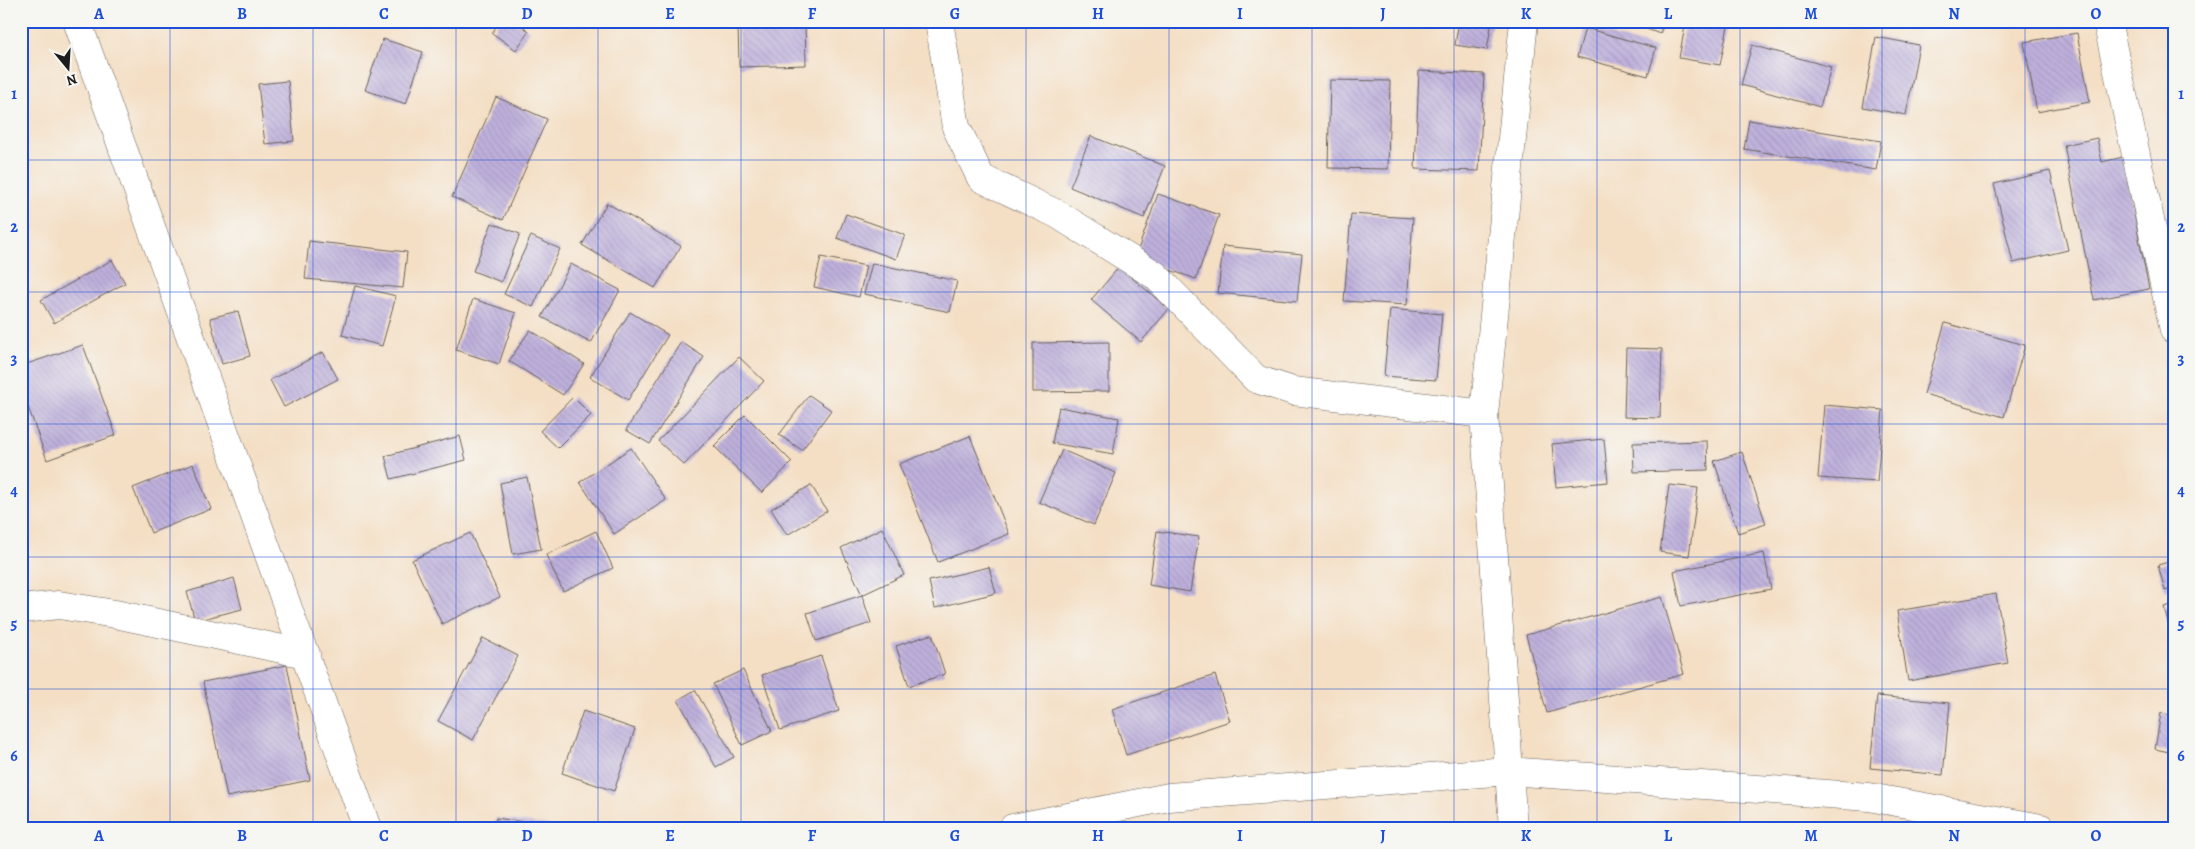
<svg xmlns="http://www.w3.org/2000/svg" width="2195" height="849" font-family="Alegreya,serif">
	<defs>
		<pattern id="building-back-hatch" width="6" height="6" patternUnits="userSpaceOnUse" patternTransform="scale(1.25)"><rect width="6" height="6" fill="#beb0dc"/><path d="M-1 5l2 2M0 0l6 6M5-1l2 2" fill="none" stroke="#a397bc"/></pattern>
	</defs>
	<rect width="100%" height="100%" fill="#f6f6f2"/>
	<filter id="ink" filterUnits="userSpaceOnUse"><feTurbulence type="fractalNoise" baseFrequency=".02" numOctaves="2"/><feDisplacementMap in="SourceGraphic" scale="10" xChannelSelector="R" yChannelSelector="G"/><feConvolveMatrix kernelMatrix="1 2 1 2 8 2 1 2 1" color-interpolation-filters="sRGB"/></filter>
	<filter id="wash" filterUnits="userSpaceOnUse"><feTurbulence type="fractalNoise" baseFrequency=".0096" numOctaves="4" result="noise"/><feDisplacementMap in="SourceGraphic" scale="20" xChannelSelector="R" yChannelSelector="G"/><feGaussianBlur stdDeviation="1.12" result="paint"/><feColorMatrix in="noise" values="0 0 0 0 0 0 0 0 0 0 0 0 0 0 0 0 0 1.4 0 .05"/><feComposite in="paint" operator="in"/></filter>
	<g filter="url(#wash)">
		<rect width="100%" height="100%" fill="#f4dfc5"/>
		<g id="blocks">
			<path fill="url(#building-back-hatch)" d="M500,21h15l14,10 -13,19 -24,-17z
				M545,21h34l-1,4z
				M738,21h67l1,44 -67,2z
				M1459,21h33l-5,29 -32,-5z
				M1626,21h38l-4,13z
				M1686,21h43l-9,44 -41,-7z
				M1851,21h34l-1,7z
				M2162,21h12v6l-11,1z
				M1585,28l71,20 -8,28 -71,-19z
				M2077,33l13,69 -53,10 -13,-70z
				M1876,37l43,8 -13,70 -43,-8z
				M383,39l40,13 -17,52 -41,-14z
				M1752,45l79,22 -11,40 -79,-22z
				M1419,71l65,3 -5,97 -64,-2z
				M1330,80l60,1 -2,88 -60,-1z
				M288,81l6,60 -29,3 -7,-60z
				M496,97l51,22 -44,101 -51,-23z
				M1749,120l132,21 -5,29 -132,-21z
				M1091,136l74,30 -21,52 -74,-31z
				M2097,138l5,24 21,-5 26,132 -55,11 -30,-155z
				M2050,171l18,79 -55,13 -19,-79z
				M1158,194l61,21 -23,64 -61,-21z
				M607,203l74,43 -26,42 -73,-43z
				M846,214l59,21 -9,24 -59,-21z
				M1351,214l62,4 -6,87 -63,-4z
				M492,223l28,11 -19,48 -28,-11z
				M531,236l29,13 -27,58 -29,-13z
				M309,241l98,11 -4,36 -98,-9z
				M1223,246l79,8 -5,47 -79,-8z
				M821,257l45,9 -7,31 -45,-10z
				M112,260l13,23 -71,40 -13,-23z
				M872,263l85,18 -7,31 -86,-18z
				M571,264l49,26 -29,53 -49,-26z
				M1119,267l50,42 -28,33 -50,-42z
				M355,286l41,10 -14,50 -40,-11z
				M473,299l43,14 -17,51 -43,-14z
				M1390,309l52,5 -6,66 -52,-4z
				M238,311l12,45 -28,8 -12,-46z
				M630,312l38,23 -40,65 -38,-23z
				M1945,323l80,22 -21,72 -80,-23z
				M530,330l54,34 -21,31 -54,-34z
				M681,342l23,15 -54,87 -24,-14z
				M1109,342v49l-76,1v-49z
				M83,345l33,90 -69,25 -26,-73v-21z
				M1626,348l36,1 -2,69 -36,-1z
				M323,352l15,27 -54,28 -14,-27z
				M739,357l25,24 -80,84 -26,-24z
				M809,395l22,15 -29,40 -23,-15z
				M573,397l18,18 -33,33 -18,-17z
				M1824,405l59,5 -6,72 -59,-4z
				M1059,407l60,11 -6,36 -61,-11z
				M745,415l47,47 -30,31 -48,-47z
				M460,436l6,24 -75,19 -6,-23z
				M970,436l39,98 -71,28 -39,-98z
				M1604,439l4,43 -52,5 -4,-43z
				M1707,441l1,29 -74,2 -1,-29z
				M631,448l35,52 -52,34 -34,-52z
				M1062,450l54,23 -22,52 -55,-23z
				M1742,452l24,72 -28,9 -24,-72z
				M193,464l18,45 -60,24 -18,-45z
				M527,477l14,72 -28,5 -13,-71z
				M811,485l16,26 -40,24 -16,-26z
				M1669,485l29,3 -9,68 -29,-4z
				M882,528l22,47 -42,20 -21,-47z
				M596,531l17,37 -50,23 -17,-36z
				M1157,531l42,6 -9,55 -41,-7z
				M470,533l30,64 -58,27 -30,-64z
				M2174,548v40l-9,3 -7,-26 14,-4 -3,-12z
				M1764,553l7,36 -90,17 -7,-35z
				M989,567l7,26 -61,15 -6,-27z
				M234,578l8,31 -47,12 -8,-29z
				M1996,594l12,69 -100,18 -11,-70z
				M862,595l9,28 -55,18 -9,-28z
				M1662,597l22,77 -137,39 -21,-78z
				M2174,604v38h-1l-9,-35z
				M932,634l13,40 -36,12 -13,-40z
				M483,638l35,18 -45,84 -35,-19z
				M821,656l18,55 -59,19 -18,-55z
				M287,665l23,115 -83,17 -24,-115z
				M743,670l29,61 -30,14 -29,-61z
				M1215,675l15,46 -104,34 -14,-46z
				M695,690l39,67 -18,10 -38,-67z
				M1877,696l73,7 -7,72 -73,-7z
				M583,711l52,18 -21,62 -52,-18z
				M2161,713l13,3v37l-19,-4z
				M496,818l65,9v1h-67z"/>
		</g>
	</g>
	<g filter="url(#ink)">
		<use href="#blocks" fill-opacity="0" stroke="#686057" stroke-width="1"/>
		<g fill="none" stroke-linecap="round" stroke-linejoin="round">
			<defs>
				<path id="street" d="M77,21l290,807
					M939,21l17,106 25,51 76,36 98,61 101,104 37,12 191,23
					M2107,21l67,309
					M21,609l38,-4 56,9 191,40
					M1013,828l156,-31 339,-26 361,26 172,31
					M1513,828l-29,-414 40,-393"/>
			</defs>
			<use href="#street" stroke="#686057" stroke-width="29"/>
			<use href="#street" stroke="#fff" stroke-width="28"/>
		</g>
	</g>
	<path fill="none" stroke="#1d4ed8" stroke-width="1" stroke-opacity="0.55" d="M170,21v807M313,21v807M456,21v807M598,21v807M741,21v807M884,21v807M1026,21v807M1169,21v807M1312,21v807M1454,21v807M1597,21v807M1740,21v807M1882,21v807M2025,21v807M21,160h2153M21,292h2153M21,424h2153M21,557h2153M21,689h2153"/>
	<rect width="2195" height="849" fill="none" stroke="#f6f6f2" stroke-width="55"/>
	<g transform="translate(68 68) rotate(162)" stroke="#f6f6f2" stroke-width="4" paint-order="stroke">
	<path d="M0-4L9 19L0 12L-9 19Z" fill="#1c1c1c"/>
	<text y="-8" font-size="14" font-weight="bold" text-anchor="middle" fill="#1c1c1c">N</text>
	</g>
	<rect x="28" y="28" width="2140" height="794" fill="none" stroke="#1d4ed8" stroke-width="2"/>
	<g font-size="16" text-anchor="middle" font-weight="bold" fill="#1d4ed8">
		<text x="99" y="19">A</text>
		<text x="242" y="19">B</text>
		<text x="384" y="19">C</text>
		<text x="527" y="19">D</text>
		<text x="670" y="19">E</text>
		<text x="812" y="19">F</text>
		<text x="955" y="19">G</text>
		<text x="1098" y="19">H</text>
		<text x="1240" y="19">I</text>
		<text x="1383" y="19">J</text>
		<text x="1526" y="19">K</text>
		<text x="1668" y="19">L</text>
		<text x="1811" y="19">M</text>
		<text x="1954" y="19">N</text>
		<text x="2096" y="19">O</text>
		<text x="14" y="99">1</text>
		<text x="2181" y="99">1</text>
		<text x="14" y="232">2</text>
		<text x="2181" y="232">2</text>
		<text x="14" y="364">3</text>
		<text x="2181" y="364">3</text>
		<text x="14" y="496">4</text>
		<text x="2181" y="496">4</text>
		<text x="14" y="629">5</text>
		<text x="2181" y="629">5</text>
		<text x="14" y="761">6</text>
		<text x="2181" y="761">6</text>
		<text x="99" y="841">A</text>
		<text x="242" y="841">B</text>
		<text x="384" y="841">C</text>
		<text x="527" y="841">D</text>
		<text x="670" y="841">E</text>
		<text x="812" y="841">F</text>
		<text x="955" y="841">G</text>
		<text x="1098" y="841">H</text>
		<text x="1240" y="841">I</text>
		<text x="1383" y="841">J</text>
		<text x="1526" y="841">K</text>
		<text x="1668" y="841">L</text>
		<text x="1811" y="841">M</text>
		<text x="1954" y="841">N</text>
		<text x="2096" y="841">O</text>
	</g>
</svg>
